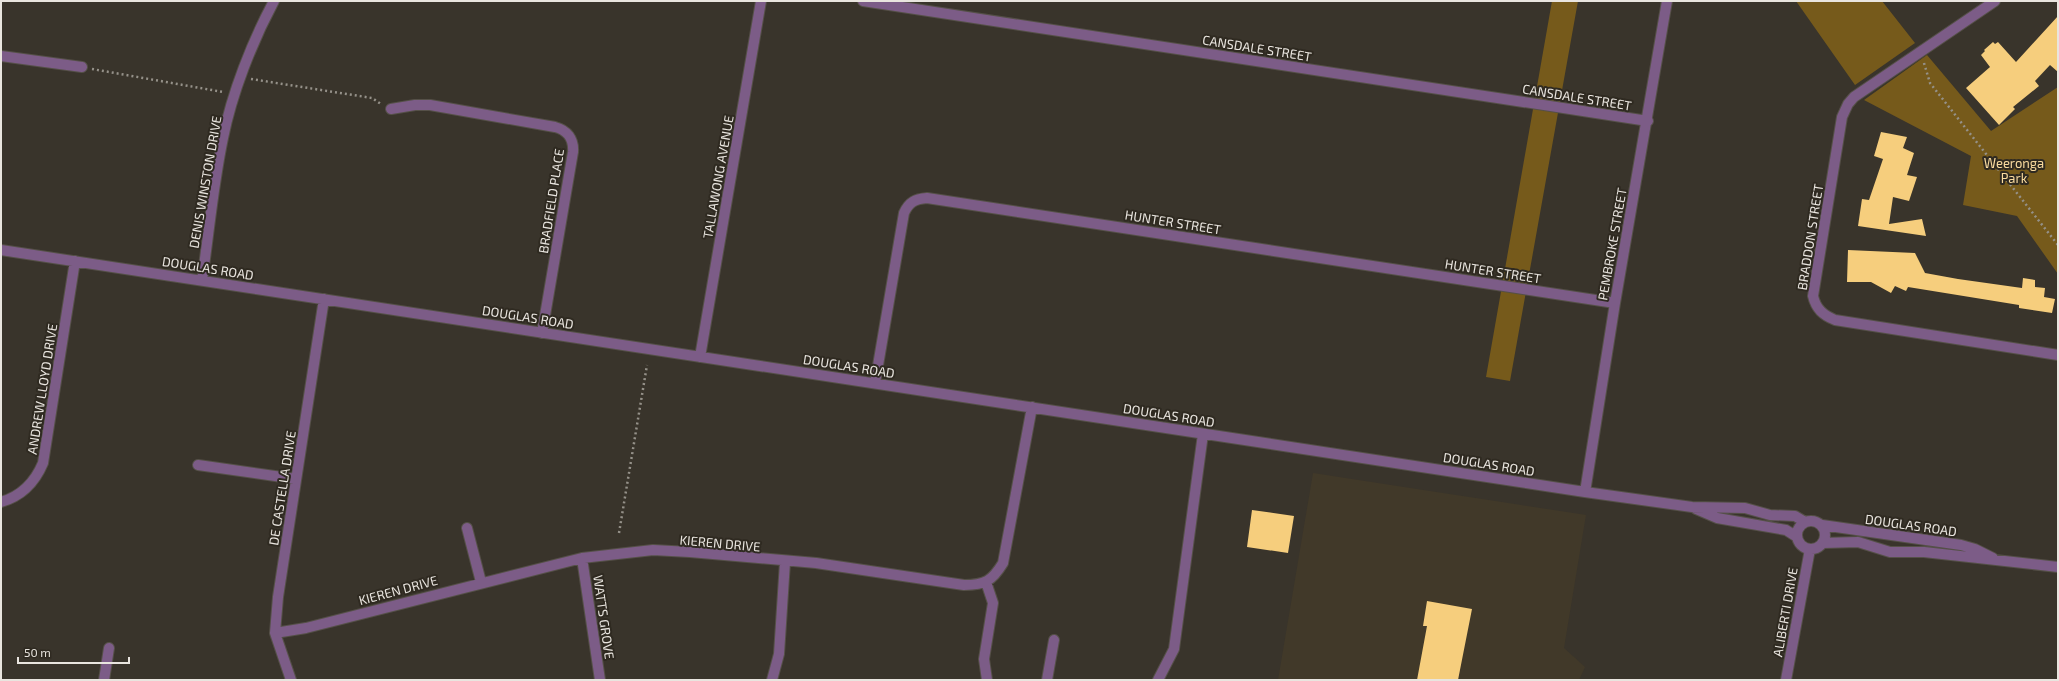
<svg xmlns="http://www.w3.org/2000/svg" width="2059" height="681" font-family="'Exo 2',sans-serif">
	<rect width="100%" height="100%" fill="#39342b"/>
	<path fill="#413929" d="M1313,473l273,42 -22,133 21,19 -6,13h-301z"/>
	<path fill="#765a1b" d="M1552,1h26l-68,380 -24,-4z
		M1796,1h86l33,42 -60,42z
		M1927,55l64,76 67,-44v187l-41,-58 -54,-11 8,-49 -107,-56z"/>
	<path fill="#f6ce7d" d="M2058,16v56l-8,-7 -15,16 4,5 -26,21 2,2 -16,16 -33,-37 24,-21 -9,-12 4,-4 -1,-1 9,-8 2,2 3,-2 18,20z
		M1881,132l26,5 -4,11 11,5 -7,22 10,2 -8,24 -16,-4 -4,27 33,-5 4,17 -68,-10 4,-27 7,1 14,-41 -9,-3z
		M1848,250l67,3 10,20 33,6 64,9 1,-10 12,2v7l10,1 -1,9 11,2 -3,14 -33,-5v-3l-111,-18 -2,4 -11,-5 -4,7 -20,-11h-24z
		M1252,510l42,6 -6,37 -41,-6z
		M1427,601l45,8 -14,71h-41l10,-54h-4z"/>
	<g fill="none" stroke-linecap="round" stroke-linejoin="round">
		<defs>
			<path id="minor" d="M863,1l785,120
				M1995,1l-141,96 -6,7 -6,13 -29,179c3,13 10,19 22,24l223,35
				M1,56l81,11
				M391,109l24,-4h15l125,22c12,3 19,12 18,25l-31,181
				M1,250l1584,242 107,15 53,1 25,7 25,1 10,6
				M202,280c7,-47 11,-95 21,-142 9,-45 29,-96 51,-137
				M700,357l61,-356
				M875,383l29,-170c5,-11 11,-14 23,-15l688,105
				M198,465l98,14
				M1585,492l30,-189 52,-302
				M1,502c21,-6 34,-20 42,-39l32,-202
				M1696,509l21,9 69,12 11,7
				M1797 535a14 14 0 1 1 28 0a14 14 0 1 1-28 0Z
				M1822,525l139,20 14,4 18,9
				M467,528l14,54
				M1823,543l35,-1 32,10h34l134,15
				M582,558l18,122
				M986,582l7,21 -9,56 3,21
				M275,633l31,-5 276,-70 71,-8 37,2 126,11 148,22c21,0 28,-4 39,-22l29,-156
				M104,680l5,-32
				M291,680l-16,-47 3,-36 46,-298
				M772,680l7,-26 6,-92
				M1047,680l7,-40
				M1158,680l16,-31 29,-215
				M1786,680l24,-131"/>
		</defs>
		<use href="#minor" stroke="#555048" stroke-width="12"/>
		<path stroke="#959189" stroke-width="2.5" stroke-dasharray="2 3" stroke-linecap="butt" d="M1924,63l6,20 128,162
			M92,69l131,23
			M251,79l121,19 9,6
			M619,533l28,-168"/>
		<use href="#minor" stroke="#7c5c87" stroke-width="10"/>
	</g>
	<g text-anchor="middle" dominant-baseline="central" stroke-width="4" stroke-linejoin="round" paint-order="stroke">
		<g font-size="13" fill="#e9e5df" stroke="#2f2a21">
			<text transform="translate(1257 48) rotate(9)">CANSDALE STREET</text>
			<text transform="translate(1577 97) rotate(9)">CANSDALE STREET</text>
			<text transform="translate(718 177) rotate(-80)">TALLAWONG AVENUE</text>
			<text transform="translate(205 182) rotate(-80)">DENIS WINSTON DRIVE</text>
			<text transform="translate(551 201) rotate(-81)">BRADFIELD PLACE</text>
			<text transform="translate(1173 222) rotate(9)">HUNTER STREET</text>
			<text transform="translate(1810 237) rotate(-81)">BRADDON STREET</text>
			<text transform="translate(1612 244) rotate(-80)">PEMBROKE STREET</text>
			<text transform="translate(208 268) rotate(9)">DOUGLAS ROAD</text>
			<text transform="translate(1493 271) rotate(9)">HUNTER STREET</text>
			<text transform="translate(528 317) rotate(9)">DOUGLAS ROAD</text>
			<text transform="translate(849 366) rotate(9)">DOUGLAS ROAD</text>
			<text transform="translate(42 389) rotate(-81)">ANDREW LLOYD DRIVE</text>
			<text transform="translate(1169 415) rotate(9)">DOUGLAS ROAD</text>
			<text transform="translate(1489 464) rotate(9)">DOUGLAS ROAD</text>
			<text transform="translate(282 488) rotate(-81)">DE CASTELLA DRIVE</text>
			<text transform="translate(1911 525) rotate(8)">DOUGLAS ROAD</text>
			<text transform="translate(720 543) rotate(5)">KIEREN DRIVE</text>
			<text transform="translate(398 590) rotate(-15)">KIEREN DRIVE</text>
			<text transform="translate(1785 612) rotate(-80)">ALIBERTI DRIVE</text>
			<text transform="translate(604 617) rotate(82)">WATTS GROVE</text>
		</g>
		<g font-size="13" fill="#fadb9f" stroke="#2f2a21">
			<text x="2014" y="163">Weeronga<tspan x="2014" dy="15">Park</tspan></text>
		</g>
	</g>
	<rect width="2059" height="681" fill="none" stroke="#e9e5df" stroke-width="4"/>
	<path d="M18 657v6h111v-6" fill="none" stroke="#e9e5df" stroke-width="2"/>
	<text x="24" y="657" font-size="12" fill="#e9e5df" stroke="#2f2a21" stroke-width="3" paint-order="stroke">50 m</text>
</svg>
